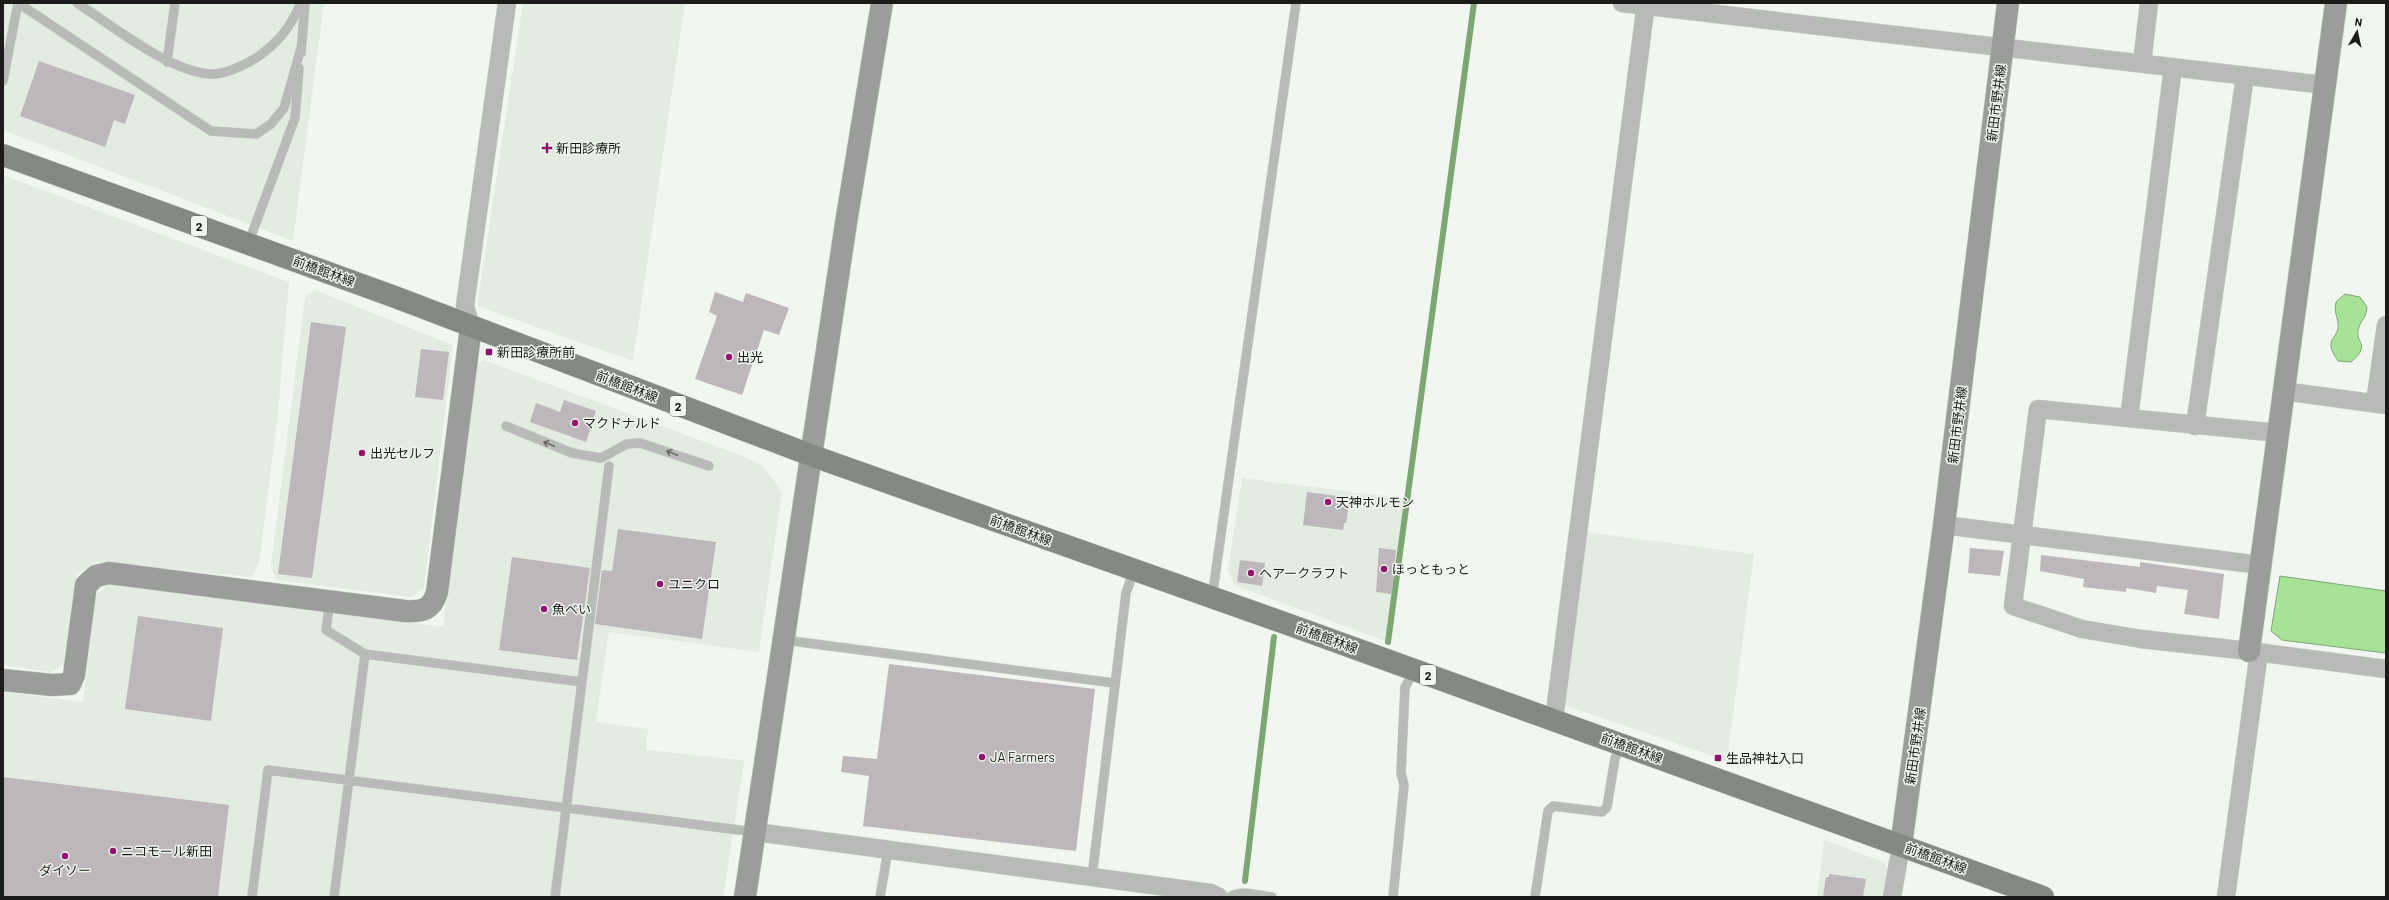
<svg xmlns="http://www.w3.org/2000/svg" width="2389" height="900" font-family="Barlow,'Noto Sans JP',sans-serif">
	<rect width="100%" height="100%" fill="#f1f6f0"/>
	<path fill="#e2ece0" d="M3,3h321l-31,238 -290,-111z
		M523,3h162l-52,358 -156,-55z
		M3,175l286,107 -11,131 -19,151 -7,13 -156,-15 -19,12 -12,90 -14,8 -48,-7z
		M315,290l138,55 -29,243 -13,9 -135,-17 -5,-16 34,-267z
		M484,360l256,95 23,11 19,26 -23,160 -150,-20 -9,62 -4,28 52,7 -2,21 96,10 2,3 -21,134h-720v-205l80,10 13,-107 13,-11 334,43 34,-262z
		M1242,478l166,21 -20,143 -154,-57 -6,-15z
		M1585,532l169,22 -27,207 -165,-57z
		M1824,840l60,22 4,7 -4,28h-67z"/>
	<path fill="#a6e298" stroke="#7ca772" d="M2345,294l15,3 7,10c-1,12 -5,11 -8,20 -6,17 14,16 -8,35l-13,-1c-17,-25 2,-20 0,-38 -1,-9 -4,-9 -2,-21z
		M2280,576l106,15v62l-104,-13 -11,-9z"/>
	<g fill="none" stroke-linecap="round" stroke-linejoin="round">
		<path stroke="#7ca772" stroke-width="6" d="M1388,642l86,-639
			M1245,881l29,-244"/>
	</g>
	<path fill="#bdb6ba" d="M39,61l96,34 -10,29 -11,-4 -9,27 -85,-31z
		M715,292l28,10 3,-9 43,15 -10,27 -15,-5 -22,65 -47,-16 22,-63 -8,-4z
		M311,322l35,5 -34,251 -34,-4z
		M421,349l28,3 -6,48 -28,-3z
		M564,400l32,11 -10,31 -56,-20 6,-19 24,9z
		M1307,492l30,4 -1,7 13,2 -3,18h-2l-1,7 -40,-5z
		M618,529l98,13 -14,97 -107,-15 7,-54 10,1z
		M1379,548l17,2 -4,44 -16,-2z
		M1970,548l34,3 -4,25 -32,-3z
		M2041,555l99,12v-5l84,12 -5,45 -35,-5 4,-24 -31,-4 -1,7 -30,-5v4l-43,-5 1,-8 -44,-8z
		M512,557l78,11 -13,92 -78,-10z
		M1240,560l25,3 -3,23 -25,-4z
		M138,616l85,12 -12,93 -86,-12z
		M889,664l206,25 -19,162 -213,-25 6,-50 -28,-4 2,-16 34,3z
		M3,777l226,28 -11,92h-215z
		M1829,874l37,5 -3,18h-40l3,-20h3z"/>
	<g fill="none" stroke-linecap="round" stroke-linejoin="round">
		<defs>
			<path id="lane" d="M77,3c36,23 91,68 133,71 15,1 34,-9 46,-16 22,-15 34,-30 45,-55
				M301,53l4,-50
				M167,62l8,-59
				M3,81l15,-78 193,128 45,3 15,-10 13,-16 17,-60
				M248,244l47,-126 4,-50
				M506,426l66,27 29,5 26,-14 13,-1 69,23
				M1212,598l84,-595
				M330,601l-4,29 39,24 217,28
				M784,640l330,43
				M1092,877l34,-284 8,-23
				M252,897l16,-127 487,62
				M334,897l31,-243
				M555,897l54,-431
				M880,897l8,-47
				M1230,897c10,-8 31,-1 42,0
				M1393,897l11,-112 -3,-12 4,-86 10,-17
				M1535,897l13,-86 5,-5 49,6 5,-5 8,-49 7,-13"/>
			<path id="street" d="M1622,3l703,82
				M2142,63l7,-60
				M471,327l-6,-21 42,-303
				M2283,391l103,14
				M2375,403l11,-78
				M2129,418l44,-351
				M2195,426l50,-350
				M2278,433l-240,-24 -25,197 69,23 59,10 108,12 137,18
				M1944,525l316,40
				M1554,720l92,-717
				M755,832l456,61 8,4
				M1892,897l9,-51
				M2226,897l33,-245"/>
			<path id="secondary" d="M2249,651l87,-648
				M3,680l49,5 18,-1 4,-9 12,-90 10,-9 13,-3 296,38c17,1 27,-1 32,-19l34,-265
				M1901,846l43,-321 64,-522
				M745,897l101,-674 36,-220"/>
			<path id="primary" d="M3,155l392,142 418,159 477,169 753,272"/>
		</defs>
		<use href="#lane" stroke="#cfd3ce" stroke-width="10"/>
		<use href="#street" stroke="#cfd3ce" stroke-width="19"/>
		<use href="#secondary" stroke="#cfd3ce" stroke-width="23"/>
		<use href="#primary" stroke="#cfd3ce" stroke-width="23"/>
		<use href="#lane" stroke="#b8bab7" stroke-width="9"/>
		<use href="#street" stroke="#b8bab7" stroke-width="18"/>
		<use href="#secondary" stroke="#9a9d99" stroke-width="22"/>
		<use href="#primary" stroke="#858984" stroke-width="22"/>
	</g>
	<defs><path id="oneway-shaft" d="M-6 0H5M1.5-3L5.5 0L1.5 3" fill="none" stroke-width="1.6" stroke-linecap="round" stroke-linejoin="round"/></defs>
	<g stroke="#6a6b68">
		<use href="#oneway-shaft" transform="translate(549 444) rotate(-158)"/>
		<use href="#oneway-shaft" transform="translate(672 453) rotate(-158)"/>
	</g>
	<g fill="#93126c" stroke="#f1f6f0" stroke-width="1.5">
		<path d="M545 142h4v4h4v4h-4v4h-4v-4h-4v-4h4z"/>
		<rect x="485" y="348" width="8" height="8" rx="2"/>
		<circle cx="729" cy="357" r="4"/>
		<circle cx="575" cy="423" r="4"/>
		<circle cx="362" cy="453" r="4"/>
		<circle cx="1328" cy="502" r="4"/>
		<circle cx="1384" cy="569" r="4"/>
		<circle cx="1251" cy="573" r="4"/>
		<circle cx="660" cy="584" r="4"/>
		<circle cx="544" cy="609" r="4"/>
		<circle cx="982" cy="757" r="4"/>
		<rect x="1714" y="754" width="8" height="8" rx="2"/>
		<circle cx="113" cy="851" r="4"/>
		<circle cx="65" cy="856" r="4"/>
	</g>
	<g text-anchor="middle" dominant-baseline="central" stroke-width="3" stroke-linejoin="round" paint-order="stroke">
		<g fill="#f1f6f0" stroke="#5b5d5a" stroke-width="1">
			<rect x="191" y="216" width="16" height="20" rx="3"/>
			<rect x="670" y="396" width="16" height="20" rx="3"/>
			<rect x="1420" y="665" width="16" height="20" rx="3"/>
		</g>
		<g font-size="12" font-weight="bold" fill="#1b1c1a">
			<text x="199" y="226">2</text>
			<text x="678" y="406">2</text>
			<text x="1428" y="675">2</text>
		</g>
		<g font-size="13" fill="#1b1c1a" stroke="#f1f6f0">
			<text transform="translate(1996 103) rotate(-83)">新田市野井線</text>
			<text transform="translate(324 271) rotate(20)">前橋館林線</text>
			<text transform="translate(627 386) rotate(21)">前橋館林線</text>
			<text transform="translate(1957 425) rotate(-83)">新田市野井線</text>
			<text transform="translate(1021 530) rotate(20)">前橋館林線</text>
			<text transform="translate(1327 638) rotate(20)">前橋館林線</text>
			<text transform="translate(1915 746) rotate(-82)">新田市野井線</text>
			<text transform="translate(1632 748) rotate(20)">前橋館林線</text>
			<text transform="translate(1936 858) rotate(20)">前橋館林線</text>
		</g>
		<g font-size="13" fill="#1b1c1a" stroke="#f1f6f0" text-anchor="start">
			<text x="556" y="148">新田診療所</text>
			<text x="497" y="352">新田診療所前</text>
			<text x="737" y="357">出光</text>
			<text x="583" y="423">マクドナルド</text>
			<text x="370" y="453">出光セルフ</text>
			<text x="1336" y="502">天神ホルモン</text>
			<text x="1392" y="569">ほっともっと</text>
			<text x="1259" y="573">ヘアークラフト</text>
			<text x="668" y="584">ユニクロ</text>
			<text x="552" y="609">魚べい</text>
			<text x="990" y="757">JA Farmers</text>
			<text x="1726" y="758">生品神社入口</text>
			<text x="121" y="851">ニコモール新田</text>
			<text x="65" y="870" text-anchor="middle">ダイソー</text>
		</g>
	</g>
	<rect width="2389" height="900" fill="none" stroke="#1b1c1a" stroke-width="8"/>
	<g transform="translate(2357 32) rotate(9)" stroke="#f1f6f0" stroke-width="3" paint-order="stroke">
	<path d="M0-3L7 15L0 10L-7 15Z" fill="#1b1c1a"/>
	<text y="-6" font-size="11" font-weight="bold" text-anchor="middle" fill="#1b1c1a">N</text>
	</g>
</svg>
